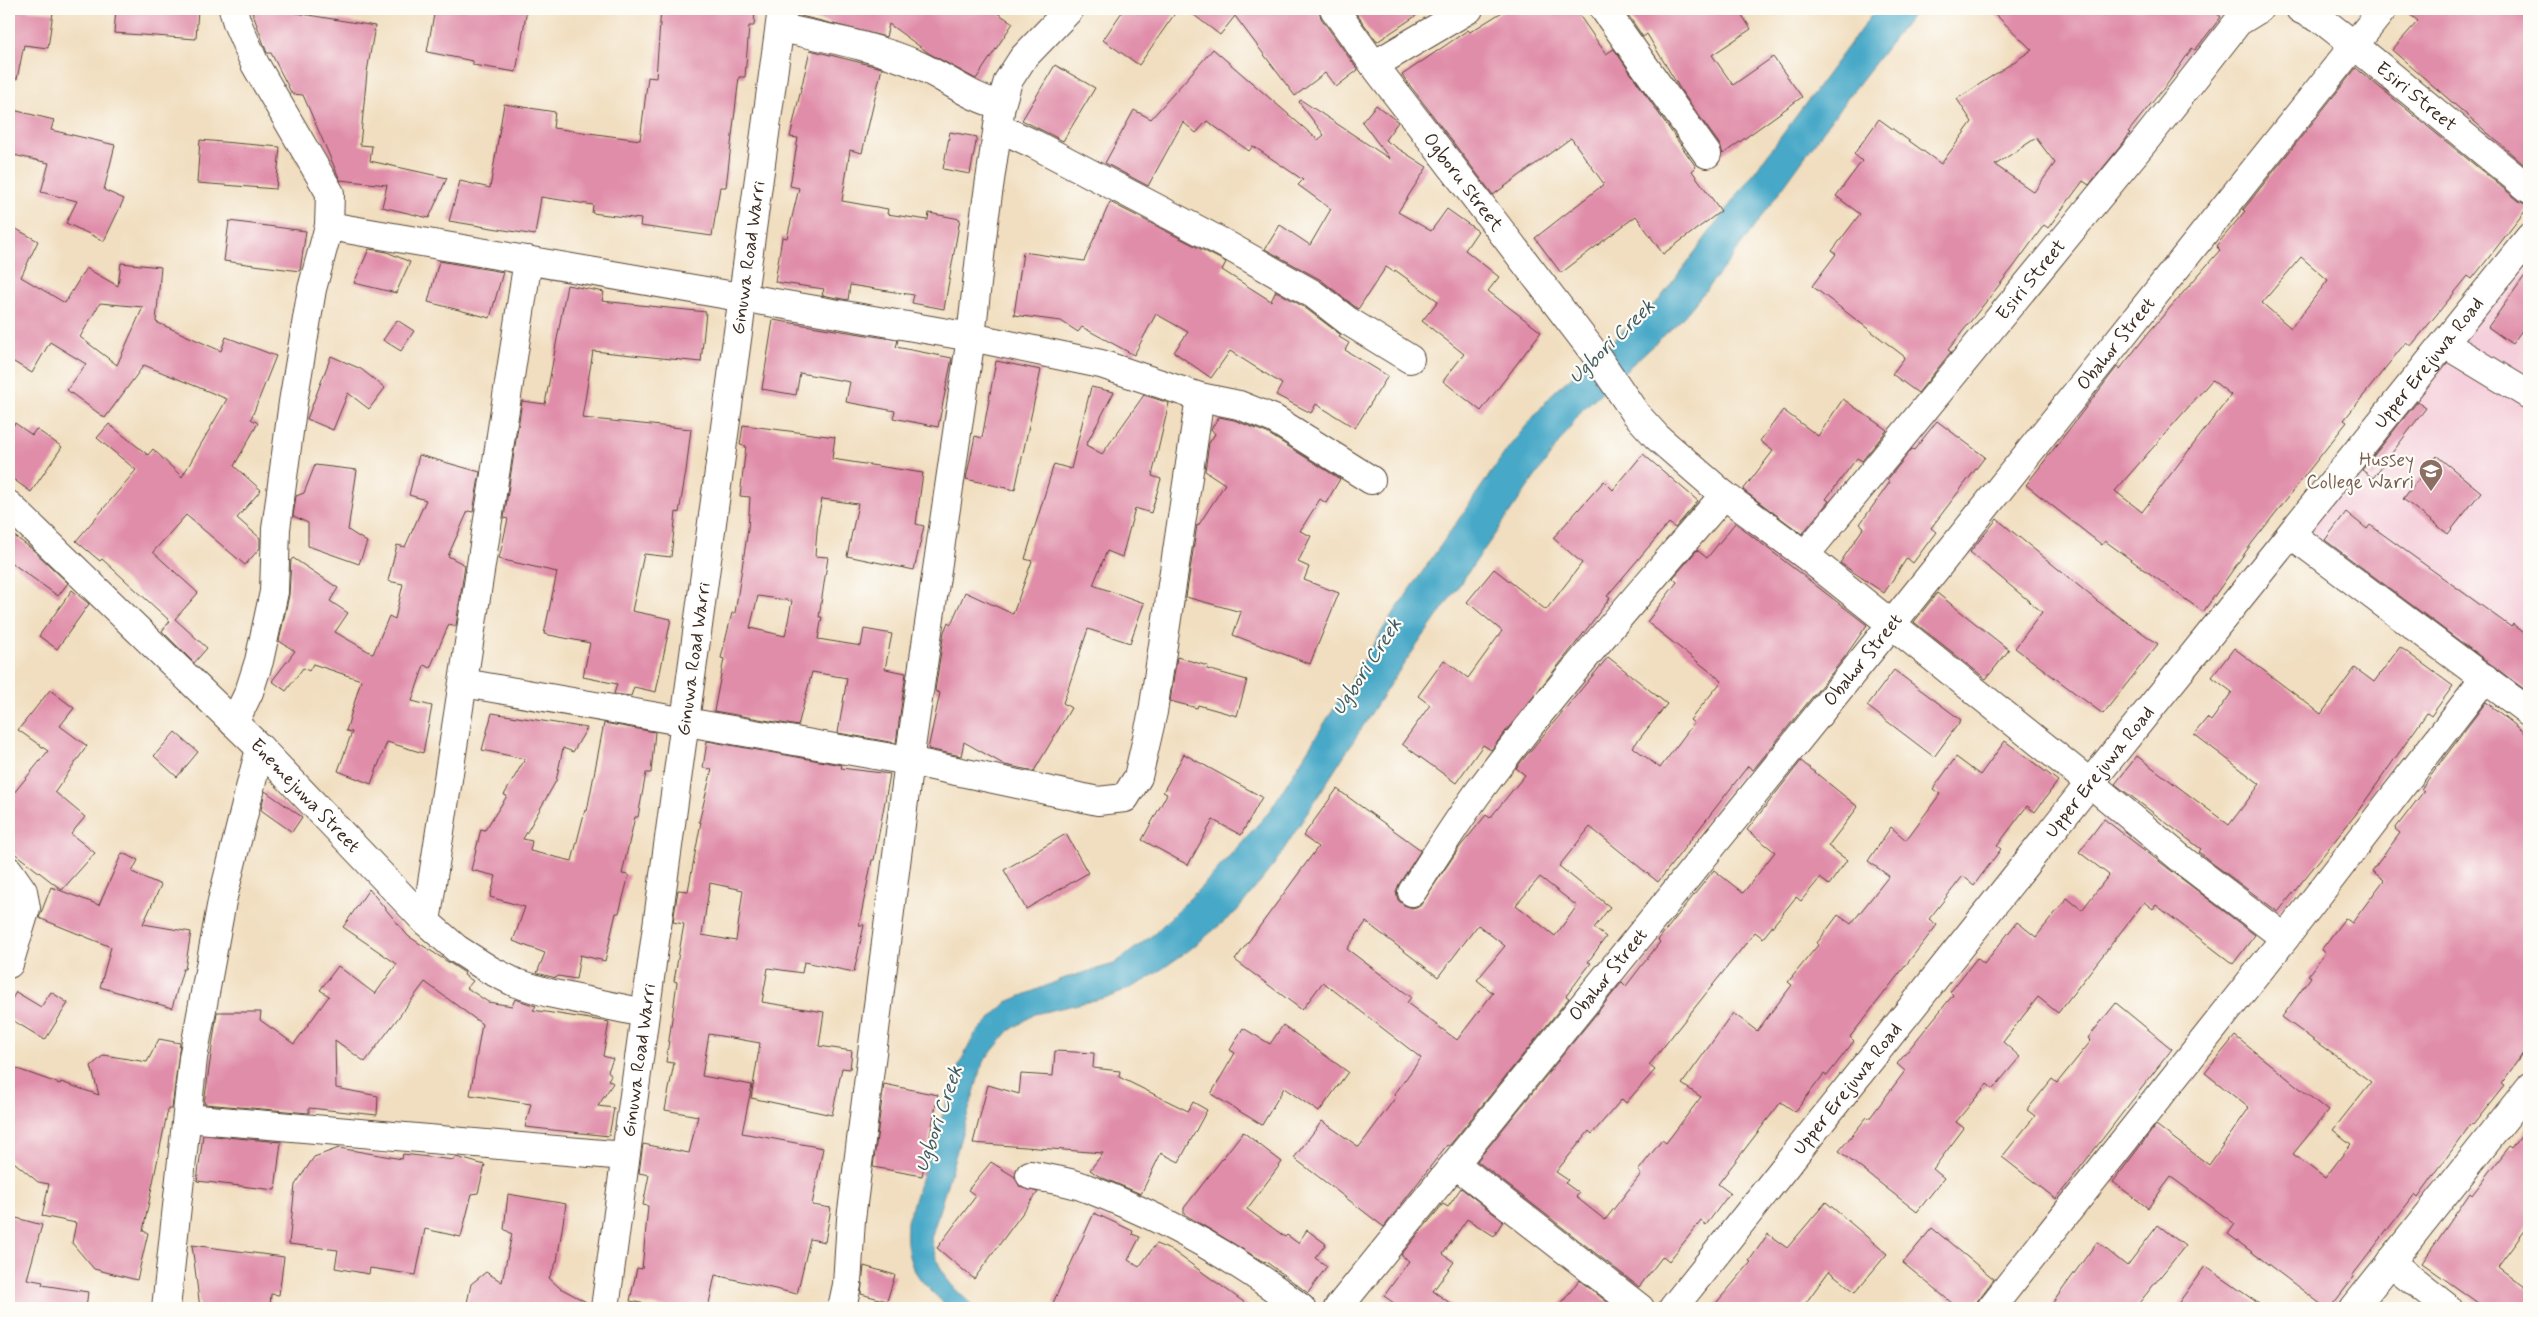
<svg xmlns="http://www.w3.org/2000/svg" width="2538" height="1317" font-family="Mynerve,sans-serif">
	<rect width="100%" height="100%" fill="#fdfcf7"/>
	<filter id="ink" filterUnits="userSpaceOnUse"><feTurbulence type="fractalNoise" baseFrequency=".02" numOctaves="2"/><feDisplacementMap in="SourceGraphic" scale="10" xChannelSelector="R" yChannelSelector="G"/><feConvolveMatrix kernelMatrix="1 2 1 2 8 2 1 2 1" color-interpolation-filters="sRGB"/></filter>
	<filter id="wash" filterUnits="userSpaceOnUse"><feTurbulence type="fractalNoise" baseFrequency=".0096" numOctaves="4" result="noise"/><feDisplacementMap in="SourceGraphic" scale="20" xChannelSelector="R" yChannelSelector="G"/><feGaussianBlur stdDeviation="1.12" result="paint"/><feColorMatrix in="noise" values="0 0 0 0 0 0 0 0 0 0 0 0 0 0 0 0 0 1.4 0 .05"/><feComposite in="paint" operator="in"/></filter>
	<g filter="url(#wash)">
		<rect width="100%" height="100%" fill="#f1dec0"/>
		<path fill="#f5cfdb" d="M2529,259v442l-228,-171z"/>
		<path fill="#47a8c7" stroke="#416972" d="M1876,9h41l-74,95 -112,155 -49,60 -100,91 -190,271 -117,182 -38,48 -49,40 -42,29 -33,16 -78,18 -26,17 -26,31 -52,177c8,35 18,46 45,69h-27c-32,-30 -45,-40 -42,-87l53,-158 15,-29 32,-32 58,-24 49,-14 40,-30 52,-52 63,-70 118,-189 121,-175 46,-56 105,-92z"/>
		<g id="blocks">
			<path fill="#e08da9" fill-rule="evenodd" d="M9,9l44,3 -5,36 -24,-3 -7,34 -8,-1z
				M116,9h82l-2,30 -82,-6z
				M251,9h21l103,17 -8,46 -7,73 12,1 -2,15 77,17 -18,40 -47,-11 5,-22 -47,-5 -37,-85 -11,-1 -21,-41h-4z
				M435,9h92l-11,63 -43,-7v-4l-46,-9z
				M661,9h94l-1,17h-5l-4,51h-6l-13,110h-6l-8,49 -72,-10 1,-7 -49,-6 1,-8 -52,-8 -6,38 -86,-14 11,-40 30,7 14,-84 51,8 -2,16 87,12 8,-63 8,1z
				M797,9h194l22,14 -37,56 -46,-25 -41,-30 -3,13 -89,-22z
				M1124,9h54l-39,56 -36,-25z
				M1186,9h133l2,9 37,52 -22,17 -11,-14 -30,23 -60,-80 -15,19z
				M1353,9h73l-49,33z
				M1507,9h68l31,45 8,-5 82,118 -4,4 29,40 -58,43 -27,-38 -75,57 -26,-35 69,-54 -33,-46 -78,57 -91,-120 66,-45 2,2z
				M1624,9h114l13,20 -39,26 21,30 40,-28 29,40 -79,57 -3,-9 -38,-53 -35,-58 -4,3z
				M1990,9h221l10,8 -26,33 -3,-2 -24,35 -40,49 2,1 -6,9 -35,43 -6,-4 -35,47 -4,-3 -29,40 -67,85 3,2 -33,41 -26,-19 13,-17 -93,-71 24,-32 -4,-3 28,-37 -24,-18 26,-35 -8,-7 25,-35 62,45 31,-42 -15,-23 75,-49zM2036,138l19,25 -21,29 -39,-27z
				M2403,9h126v160l-137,-119 26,-29z
				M1213,49l105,91 6,-5 -25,-33 2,-2 89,59 -28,-37 14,-17 22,17 -13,18 42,27 -29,45 33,19 16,-22 31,22 -13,19 34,27 -11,14 53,41 -60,79 -38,-30 21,-27 -42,-33 16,-20 -43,-31 -1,2 -8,-5 -28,42 -37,-29 -56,-31 15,-24 30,20 21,-36 -33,-24 5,-5 -50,-34 -4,5 -42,-30 -11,12 -13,-11 -35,64 -43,-23 29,-53 17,9z
				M810,50l72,18 -20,85 -12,-3 -8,51 46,8 -1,5 41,6 1,-7 31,6 -16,90 -32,-6 2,-8 -64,-10 -2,15 -26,-5 2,-6 -49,-7 7,-45 5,1 12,-50 -9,-2 8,-48 -8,-1z
				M1055,65l40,23 -32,53 -41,-21z
				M2356,68l163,133 10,5 -57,73 -4,-3 -57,70 -5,-4 -62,78 3,2 -95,121 -49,69 -98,-71 -3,4 -76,-60 91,-118 3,2 29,-37 71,-82 -4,-4 29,-35 -2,-1zM2301,257l27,23 -37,48 -29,-25zM2212,380l19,15 -89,117 -27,-21z
				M9,109l45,11 -3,10 64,15 -11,45 20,9 -20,42 -38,-18 11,-22 -36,-9 8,-29 -40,-9z
				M950,132l27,5 -7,37 -27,-5z
				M200,140l80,7 -4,42 -79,-6z
				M1110,202l116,60 -4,8 49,31 5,-10 28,16 37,28 -2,2 10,6 -4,7 43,26 -33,52 -39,-24 -5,9 -35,-18 6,-11 -52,-33 -19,27 -37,-26 14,-20 -32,-18 -22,41 -52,-28 -4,5 -17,-11 -47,-6 9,-63 61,9z
				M229,221l77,10 -6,40 -76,-10z
				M9,225l29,16 -17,36 44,26 21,-35 32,18 3,-23 40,4 -5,55 65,29 5,-14 50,19 -25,63 7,4 -24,43 27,24 -24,28 23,20v10l-15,17 -59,-50 -33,37 45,41 -23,26 32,29 -13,15 -32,-32 8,-10 -68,-62 -2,2 -24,-20 60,-71 -39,-32 12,-14 39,31 5,-6 29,28 45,-78 -83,-34 -39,53 -38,-28 19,-26 -36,-22 -18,31 -23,-14zM100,303l43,4 -26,58 -37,-28z
				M369,249l18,3 23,10 -14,31 -42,-10z
				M439,261l64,11 -13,46 -62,-16z
				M2529,270v51l-17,23 -24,-17z
				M567,285l37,7 -2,9 104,11 -5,50 -108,-11 -11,67 109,11 -5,42 -7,42 -3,-1 -5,45 -27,-3 -12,57 39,8 -15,73 -22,-5 -3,9 -17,-2 3,-10 -34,-7 7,-34 -46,-9 13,-62 -58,-13 9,-40 -4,-1 18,-117 23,3z
				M397,320l17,11 -13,20 -18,-11z
				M773,320l125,20 -2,7 56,11 -14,69 -45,-9 2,-7 -49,-9 4,-20 -50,-9 -4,22 -34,-6z
				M331,356l30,13 24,19 -16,21 -21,-16 -15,37 -26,-11z
				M996,361l45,9 -26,120 -49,-11 9,-43 7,2z
				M1091,387l23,5 -28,53 16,9 42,-59 25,8 -17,73 9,3 -10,34 -16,-5 -13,49 -15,-6 -14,34 51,18 -14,40 -42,-14 -25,74 8,5 -37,63 -29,-6 -41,-23 -3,14 -33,-7 12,-56 -5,-2 9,-59 4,-10 3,2 14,-32 48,22 19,-53 -7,-2 29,-95 17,5z
				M1843,399l44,31 -25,31 -5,-3 -31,41 3,2 -27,33 -59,-44 30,-39 -13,-10 23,-31 35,26z
				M2417,402l9,6 -53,70 -11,-8z
				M1219,417l15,3 33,13 73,46 -14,24 -6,-4 -20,32 11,5 -13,26 11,5 -5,13 35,13 -29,71 -77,-29 8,-23 -55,-15 11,-72 1,1 27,-42 -20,-13 4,-28 6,-9 -4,-5z
				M1937,421l48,36 -54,71 5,4 -23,31 -6,-5 -23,35 -44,-30 24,-36 -4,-3 30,-42 -3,-2 25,-31 2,1z
				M15,423l17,12 4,-6 26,18 -31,45 -22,-16v-44z
				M743,425l92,12 -3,22 91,14 -7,51 8,2 -10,44 -67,-14 11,-52 -36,-5 -4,19 -3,38 13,1 -9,60h3l-4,22 43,7 3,-17 28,5 -7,35 21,4 -10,70 -58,-10 9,-55 -35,-6 -14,54 -84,-15 10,-52 -3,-1 11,-45h3l13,-84 2,-32 -10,-1 6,-50 -6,-1zM758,596l34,5 -7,35 -35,-8z
				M1643,454l55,47 -23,27 -6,-5 -62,73 3,2 -30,40 -89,112 -8,-5 -27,38 -54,-39 28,-39 -12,-9 26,-36 24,18 34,-47 -35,-29 27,-33 52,41 36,-47 -29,-25 51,-57 9,9z
				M419,455l61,17 -7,40 -5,-1 -20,45 17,9 -9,61 -7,-2 -19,44 -6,-3 -12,36 20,5 -9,47 -36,-11 -16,42 -33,-13 14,-39 -6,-1 15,-51 -48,-16 -4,7 -6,-3 -17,23 -14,-10 23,-30 -16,-10 10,-46 2,-35 2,-2 45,30 -8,13 18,12 -13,19 38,22 16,-38 6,3 8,-35 -15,-3 9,-36 8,2 21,-47 -17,-5z
				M2437,456l44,36 -33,42 -45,-35z
				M315,465l42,5 -9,60 19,12 -8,22 -51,-18v-23l-15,-7 3,-20 8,-3z
				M2346,512l21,17 3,-4 141,102 2,-3 16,13v56l-204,-153z
				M1997,519l99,81 62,44 -55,70 -88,-66 27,-36 -72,-60z
				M1735,523l132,102 -23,33 -91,112 -5,-4 -90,116 -68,-55 -31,39 51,41 -16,21 12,9 -18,25 3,1 -25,33 3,2 -120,148 -2,-1 -63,82 -90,-69 28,-37 37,26 37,-50 -2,-2 27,-37 -98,-76 -21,28 -67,-50 83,-113 -15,-11 34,-47 84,61 -22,34 -3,8 2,8 6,5 8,3 8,-2 39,-58 27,-33 4,3 35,-43 -9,-7 92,-111 59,47 -34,43 27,21 34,-45 -4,-3 32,-39 -75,-59 30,-40 -4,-4 24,-28 10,8zM1540,877l37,29 -22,30 -39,-31zM1366,922l72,55 40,-52 27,21 -28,34 16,13 -36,47 -50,-37 4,-6 -64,-48z
				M9,532l23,17 36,34 -10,13 -49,-35z
				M72,590l17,14 -32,45 -18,-13z
				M1937,593l72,57 -23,29 -72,-57z
				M2400,647l53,39 -22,30 -4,-3 -71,101 -78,98 -66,-49 -13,-11 2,-3 -86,-65 22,-28 92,69 31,-41 -66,-50 13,-16 4,3 21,-29 -20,-15 22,-29 87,66 34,-46 19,14z
				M1177,657l31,9 -1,3 40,11 -10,36 -39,-11 -1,3 -27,-7z
				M1894,670l67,50 -27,37 -67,-51z
				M50,690l24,18 -14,18 27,20 -32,46 30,25 -14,17 24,19 -33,37 -53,-41v-50l39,-48 -30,-21z
				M2486,702l43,34v309l-28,39 3,2 -31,39 -2,-1 -53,73 -3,-3 -63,82 2,1 -24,31h-4l-98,-74 7,-10 -64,-47 -23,31 -35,-26 43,-57 53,40 40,-57 -44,-35 30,-37 93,75 -35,43 32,24 26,-34 -18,-14 38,-48 -89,-65 29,-40 -3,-2 17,-22 -4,-3 24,-32 7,5 32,-43 -12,-9 28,-38 -5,-4 29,-38 -3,-2z
				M492,713l95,15 -14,24 -10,-4 -7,33 -33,58 9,2 -2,10 42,10 13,-51 2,1 17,-88 51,9 -4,41h-5l-8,44h-3l-13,57 7,1 -10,38h-3l-11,48 -25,-6 -4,24 -18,-3 -2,2 -19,-5 8,-20 -32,-12 12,-34 -35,-10 6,-21 -25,-6 10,-41 4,1 22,-34 -3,-1 21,-36 -43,-9z
				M175,732l23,20 -21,25 -23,-21z
				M707,741l135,24 -1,3 49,6 -16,86h-2l-13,65h5l-10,47 -50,-10 -2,11 -34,-5 -6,34 62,10 -5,34 33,5 -2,18 -8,-1 -10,47 -81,-17 9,-55 -51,-9 -7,42 50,9 -10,48 81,15 -11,57 19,3 -6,34 -15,-3 -13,55 -82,-19 -7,33h-40l-38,-7 7,-33 5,1 6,-63 -5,-1 6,-30 -10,-2 4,-29 46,9 9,-37 -33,-6 9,-47 -8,-1 11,-80 -3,-1 10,-57 -11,-2 5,-32 10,1 13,-69h-2l13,-53 -9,-1zM710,883l33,7 -7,51 -34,-6z
				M2005,741l53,40 -23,31 -8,-6 -30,40 4,3 -27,36 -11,-9 -34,43 8,6 -87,112 4,4 -27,35 -3,-2 -29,38 -14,-10 -63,82 12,9 -24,32 -5,-4 -32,40 -6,-5 -24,31 -162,-126 145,-179 4,4 34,-44 -2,-2 56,-70 29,23 32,-41 -28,-22 54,-69 57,46 -30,39 19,14 -18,25 -9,-7 -19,23 -5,-4 -33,41 -8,-6 -106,133 6,5 -29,33 -4,-4 -30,35 -3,-3 -33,41 12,8 -3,3 14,10 -3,4 29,23 36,-46 -3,-3 24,-31 4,3 35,-46 -19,-13 51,-71 24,18 35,-46 -4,-3 30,-37 -1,-2 21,-28 13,9 38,-48 -21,-15 23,-34 15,13 34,-46 -7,-5 23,-32 24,18z
				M1184,754l78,43 -21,38 -28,-15 -25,45 -46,-25 25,-46 -4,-2z
				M265,791l37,26 -10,15 -31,-22z
				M2104,819l151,116 -22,29 -77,-59 -3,4 -9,-7 -86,111 -20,-16 -35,45 17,15 -27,32 -6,-5 -31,38 8,6 -31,41 11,9 -27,34 -78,-61 28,-34 2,2 36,-48 -8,-7 56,-69 -3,-3 27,-34 7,6 33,-42 19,15 31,-39 15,12 27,-35 -30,-23z
				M1066,834l22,39 -62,36 -22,-39z
				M122,853l16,7 -6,12 29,13 -18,39 48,8 -6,37h-2l-11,39 -72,-21 11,-40 -72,-29 12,-31 48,18z
				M369,889l39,47 57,37 -1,2 9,6 -6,7 21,14 24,4 3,-7 21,7 -3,4 76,12 -6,34 10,3 -5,12 3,4 -3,5 5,3 -15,23 16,2 -5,28 -84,-9 6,-23 -61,-9 12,-71 -57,-42 -60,80 -30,-22 1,48 42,8 -1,19 -68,-7v5l-105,-9 13,-92h44l-1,8 34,24 35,-48 -9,-6 18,-24 37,28 22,-30 -54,-37z
				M16,992l25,15 10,-15 17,11 -23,37 -36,-22v-14z
				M2116,1003l56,46 -116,150 -54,-42 33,-41 -8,-6 25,-31 5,4 34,-42 -3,-3z
				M1283,1025l65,47 -29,40 -35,-24 -22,37 -51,-31 24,-41 -5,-3 13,-22 27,16z
				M159,1039l21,4 -8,66h-4l-25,122 5,2 -11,47 -43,-11 -22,-26 4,-20 -34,-7 7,-32 -11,-2 -29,-24v-92l51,18 1,-2 38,13 -8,-29 13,-11 43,7z
				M1055,1051l39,2 -1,15 27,3 -1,6 69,34 5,-9 14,8 -28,52 -18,-9 -20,41 -42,-18 -9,-6 13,-17 -130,-10 15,-58 31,9 2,-20 32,2z
				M884,1084l54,11 -16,81 -49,-9z
				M2529,1125v100l-31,42 31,23v18h-44l-63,-45 48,-70 2,2 37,-48 3,2z
				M1243,1132l39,30 -35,47 38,28 2,-2 11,8 9,-13 19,14 -11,14 12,8 -19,27 -43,-32 -1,1 -80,-48v-6z
				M203,1135l78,7 -6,48 -78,-9z
				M339,1148l63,11 1,-5 51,6 2,-3 29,8 -7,28 -6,1 -11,43 -36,-8 -9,46 -46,-7 -1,6 -34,-6 3,-18 -49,-6 6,-59 19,-28z
				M991,1162l24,15 5,10 18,5 -64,87 -37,-31 39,-52 -8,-6z
				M1461,1188l42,33 -9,15 -27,-17 -24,35 11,8 -21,29 24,17h-56l-17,-12 25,-35 -8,-6 42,-51 5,3z
				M508,1194l58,10 -9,57 -8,17 11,10 30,16v4h-124l5,-24 15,-12 16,10 10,-48 -8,-5z
				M1826,1202l61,52 -32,38 -26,-21 -27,37h-90l39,-46 -2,-1 19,-27 19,14z
				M1094,1213l39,18 -1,3 8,3 -12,23 11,7 17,-23 17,7 79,57h-187l-12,-5z
				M9,1216l33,9 -15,54 16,3 -1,3 46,7 -2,16h-77z
				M2158,1225l27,21 -50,62h-86l48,-66 30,24z
				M1932,1228l62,51 -22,29h-14l-55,-45z
				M192,1245l92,12 -5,38 -8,-1 -1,14h-70z
				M864,1266l31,9 -8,26 -26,-7z
				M2205,1266l60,42h-90z
				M1579,1280l36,28h-57z"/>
		</g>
	</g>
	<g filter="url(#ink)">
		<use href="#blocks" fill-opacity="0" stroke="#564536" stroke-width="1"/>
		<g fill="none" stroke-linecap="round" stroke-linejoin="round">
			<defs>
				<g id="minor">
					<path d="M233,9l4,14 18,41 75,129 -1,33 -17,63 -19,113 -17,127 -2,63 -15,69 -10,31 -15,31"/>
					<path id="s1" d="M1334,9l40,56 221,289 41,60 21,23 67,58 81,60 285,228 95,79 100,76"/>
					<path d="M1604,9l103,145"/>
					<path id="s2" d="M2300,9l22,11 32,25 175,144"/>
					<path d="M781,28c46,10 93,18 137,37 29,13 52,33 83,40"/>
					<path d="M1374,65l95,-56"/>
					<path d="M999,128l35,16 189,99 90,51 35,27 62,38"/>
					<path d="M329,226l642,111 130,27 99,33 39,8 35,14 97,61"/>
					<path d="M2445,344l84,51"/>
					<path id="s3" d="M9,505l251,243 166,174 31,27 33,21 26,13 33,10 95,20"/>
					<path d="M2292,535l237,177"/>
					<path id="s4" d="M1805,555l342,-417 91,-116 21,-13"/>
					<path d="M464,683l445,78 189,40 27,-3 13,-21 15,-65 47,-315"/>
					<path d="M9,871l14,20 3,17 -17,56"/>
					<path d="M1412,892c21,-33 42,-66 65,-98 77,-104 163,-201 247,-299"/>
					<path d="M426,922l102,-662"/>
					<path d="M187,1118l438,38"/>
					<path d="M1455,1164l185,144"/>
					<path d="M1030,1175c18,4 39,6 56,13 77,29 150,70 215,120"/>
					<path d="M2390,1262l58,46"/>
					<path d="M166,1308l27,-250 29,-157 38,-153"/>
					<path id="s5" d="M605,1308l177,-1299"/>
					<path d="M842,1308l5,-23 4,-66 58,-458 62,-424 13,-116 17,-116 7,-24 15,-23 47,-49"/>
					<path id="s6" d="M1338,1308l553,-683 492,-616"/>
					<path id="s7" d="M1673,1308l417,-525 439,-545"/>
					<path d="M1991,1308l294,-370 200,-260"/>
					<path d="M2354,1308l175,-220"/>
				</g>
			</defs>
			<use href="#minor" stroke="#564536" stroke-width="30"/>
			<use href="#minor" stroke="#fff" stroke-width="28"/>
		</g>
	</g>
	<defs>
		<symbol id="university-pin" viewBox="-11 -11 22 30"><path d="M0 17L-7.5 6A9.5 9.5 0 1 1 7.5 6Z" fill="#8d6e63" stroke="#fdfcf7"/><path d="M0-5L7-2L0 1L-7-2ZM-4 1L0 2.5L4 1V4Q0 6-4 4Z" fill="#fff"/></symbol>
	</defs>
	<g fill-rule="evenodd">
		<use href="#university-pin" x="2417" y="457" width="28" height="38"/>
	</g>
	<g text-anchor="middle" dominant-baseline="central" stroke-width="4.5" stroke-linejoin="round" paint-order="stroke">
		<g font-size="19" fill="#3b2a1e" stroke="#fdfcf7">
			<text stroke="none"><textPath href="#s2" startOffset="146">Esiri Street</textPath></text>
			<text stroke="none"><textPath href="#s1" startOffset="216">Ogboru Street</textPath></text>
			<text stroke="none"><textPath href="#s5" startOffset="1060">Ginuwa Road Warri</textPath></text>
			<text stroke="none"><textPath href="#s4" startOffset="356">Esiri Street</textPath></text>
			<text stroke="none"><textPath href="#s6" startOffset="1239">Obahor Street</textPath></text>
			<text stroke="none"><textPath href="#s7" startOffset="1210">Upper Erejuwa Road</textPath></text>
			<text stroke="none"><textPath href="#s5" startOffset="655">Ginuwa Road Warri</textPath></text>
			<text stroke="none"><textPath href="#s6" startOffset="834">Obahor Street</textPath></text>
			<text stroke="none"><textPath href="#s7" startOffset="685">Upper Erejuwa Road</textPath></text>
			<text stroke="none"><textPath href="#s3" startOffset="415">Enemejuwa Street</textPath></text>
			<text stroke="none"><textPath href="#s6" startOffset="429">Obahor Street</textPath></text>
			<text stroke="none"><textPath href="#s5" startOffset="250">Ginuwa Road Warri</textPath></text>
			<text stroke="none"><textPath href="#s7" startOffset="280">Upper Erejuwa Road</textPath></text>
		</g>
		<g font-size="19" fill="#785e54" stroke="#fdfcf7" text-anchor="end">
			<text x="2414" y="460">Hussey<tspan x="2414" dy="22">College Warri</tspan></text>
		</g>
		<g font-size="20" font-style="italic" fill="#405c62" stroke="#fdfcf7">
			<text transform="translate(1612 342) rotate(-44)">Ugbori Creek</text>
			<text transform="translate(1367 667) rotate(-57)">Ugbori Creek</text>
			<text transform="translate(939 1119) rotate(-71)">Ugbori Creek</text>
		</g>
	</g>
	<rect width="2538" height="1317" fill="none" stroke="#fdfcf7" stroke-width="30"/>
</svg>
